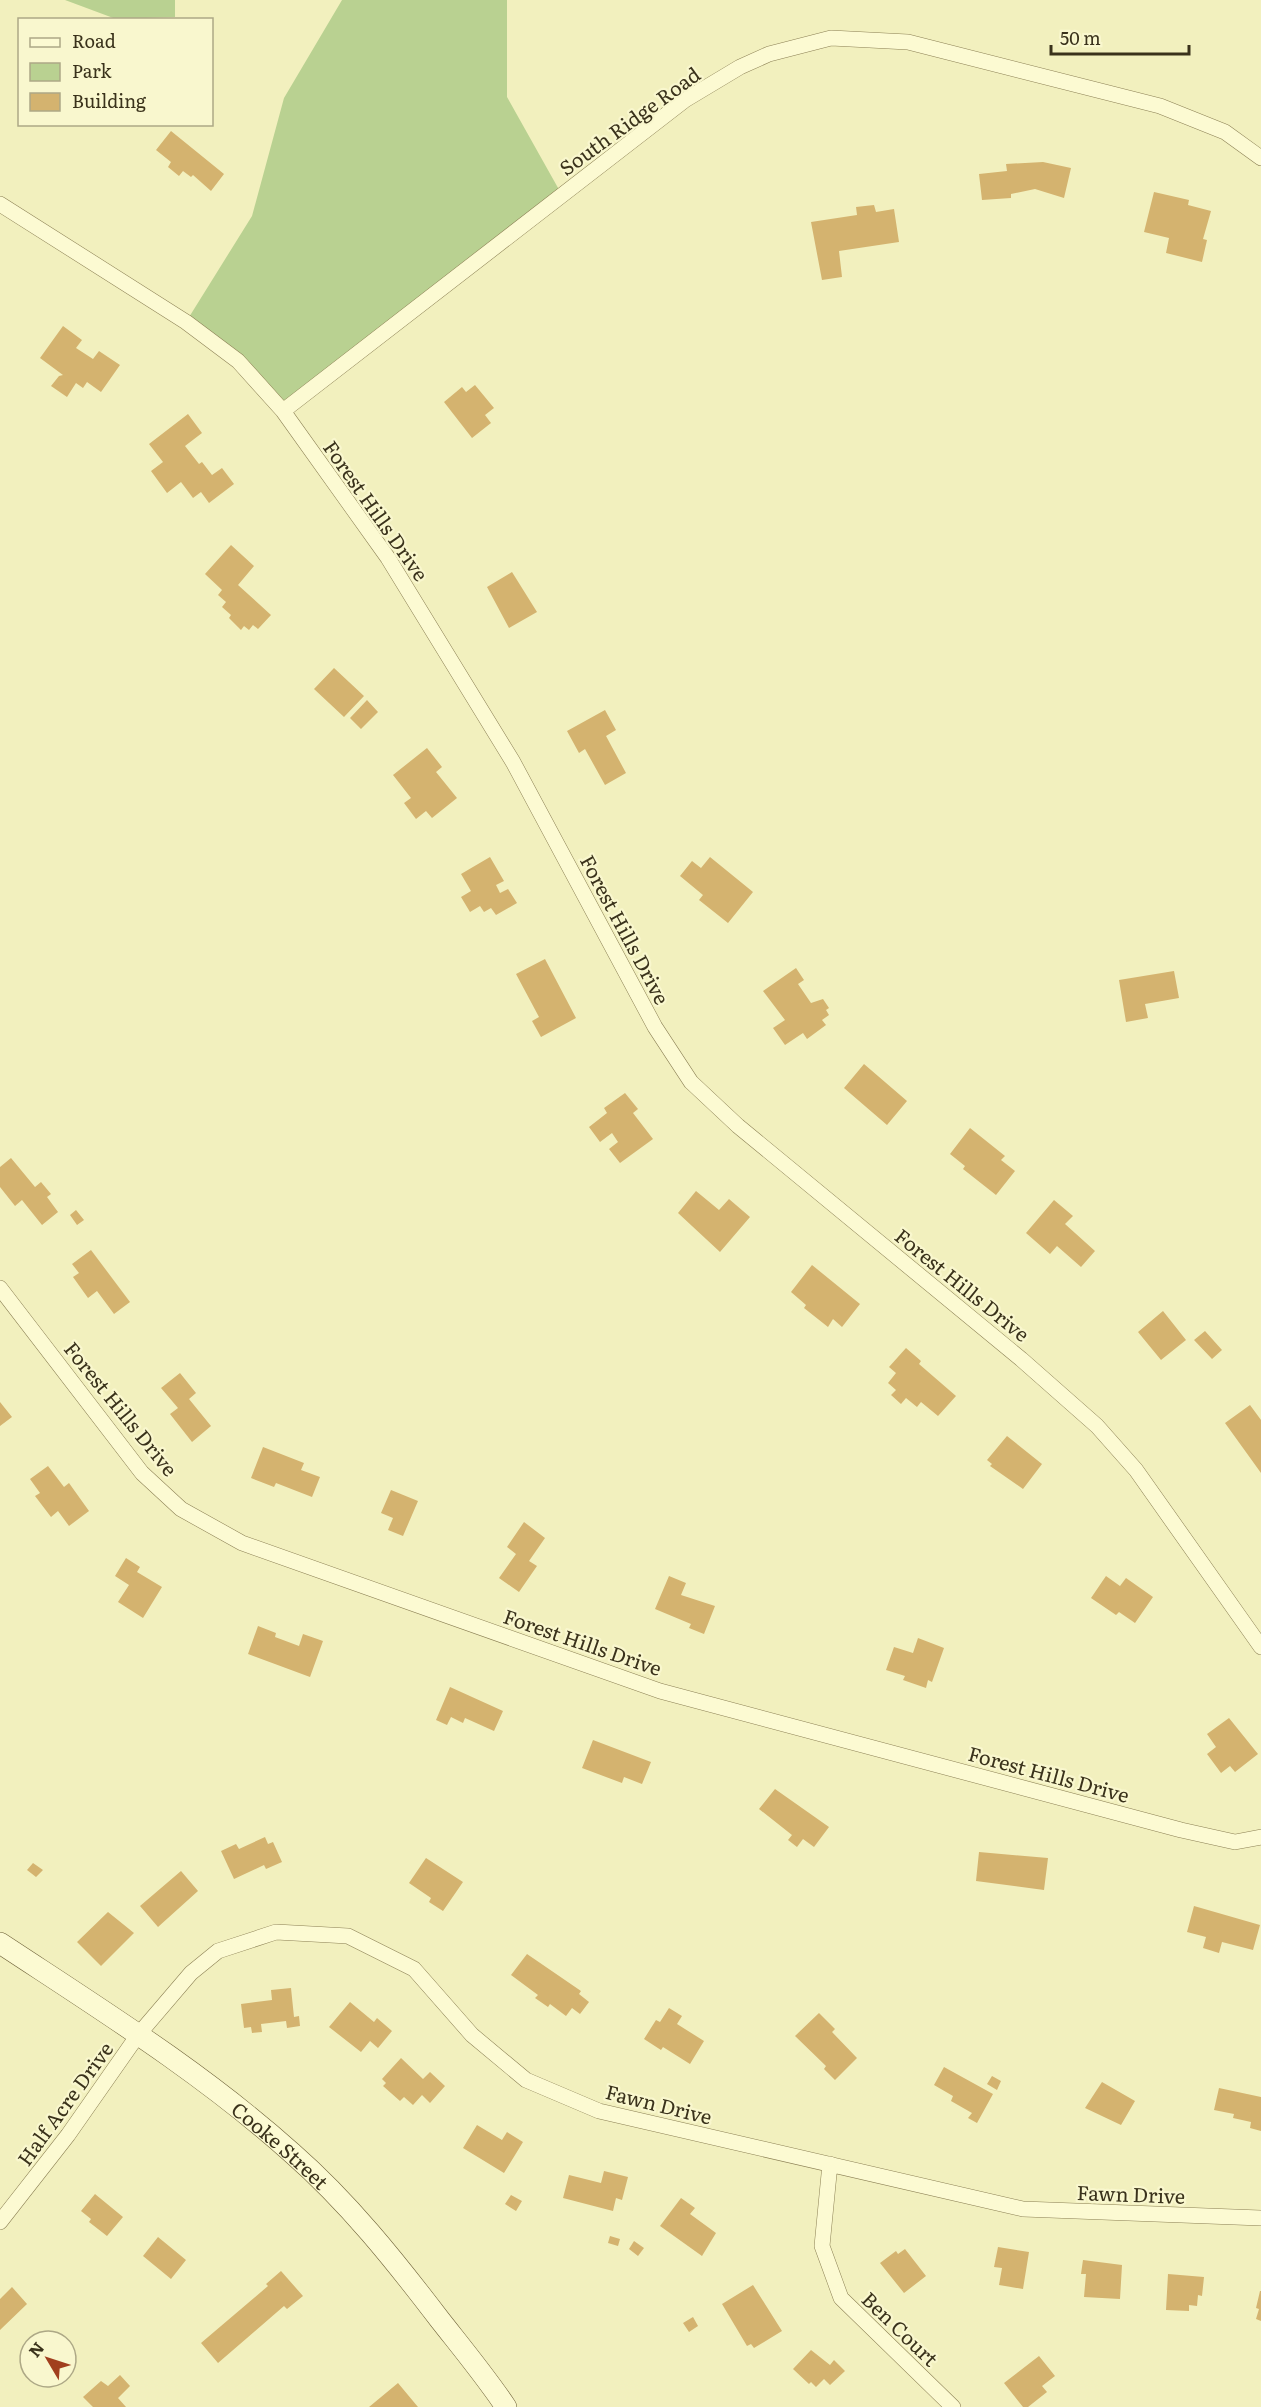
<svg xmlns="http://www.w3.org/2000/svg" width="1261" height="2407" font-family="Literata,serif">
	<rect width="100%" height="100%" fill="#f2f0be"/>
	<path fill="#b9d191" d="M65,0h110v17l-59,2z
		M342,0h165v97l55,98 -279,216 -97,-89 66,-106 32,-118z"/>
	<path fill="#d4b36f" d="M171,131l53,43 -13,17 -18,-16 -2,2 -8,-6 -4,5 -11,-9 3,-5 -15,-12z
		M1043,162l28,6 -7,30 -29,-9 -24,5v4l-29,2 -3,-26 28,-3 -1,-7z
		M1154,192l35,8 -1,5 23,6 -8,28 4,1 -5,22 -36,-9 3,-15 -25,-6z
		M874,205l2,7 18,-3 5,33 -60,9 3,26 -20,3 -11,-58 46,-7 -1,-8z
		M63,326l19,14 -6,8 17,11 6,-8 21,14 -19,27 -14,-10 -4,6 -7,-5 -9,14 -16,-11 8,-10 4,-1 -23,-17z
		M475,385l19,23 -9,7 6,8 -19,15 -28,-36 18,-15 4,5z
		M188,414l14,19 -17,13 14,18 3,-2 10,13 10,-7 12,16 -25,19 -8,-11 -8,6 -12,-16 -14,11 -16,-22 12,-9 -14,-18z
		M231,545l23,21 -16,19 33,30 -13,14 -5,-4 -4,5 -5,-4 -3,4 -12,-12 2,-3 -9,-8 4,-5 -8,-7 4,-5 -17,-16z
		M512,572l25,40 -28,16 -22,-41z
		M334,668l30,28 -20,21 -30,-28z
		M367,700l11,12 -17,17 -11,-11z
		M605,710l11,20 -10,6 20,37 -21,12 -20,-36 -6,4 -12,-22z
		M427,748l15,19 -6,5 21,26 -25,20 -6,-7 -10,8 -12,-16 7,-5 -18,-23z
		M490,857l14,24 -8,4 4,8 8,-4 9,14 -21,12 -5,-7 -7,4 -4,-6 -10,6 -9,-15 10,-6 -10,-17z
		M710,857l43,35 -25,31 -29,-23 4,-5 -23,-19 12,-15 9,7z
		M545,959l31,59 -35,19 -9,-16 7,-4 -23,-43z
		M796,968l8,12 -6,4 13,19 12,-4 6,9 -3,2 3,5 -7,5 4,5 -19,14 -4,-6 -18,12 -12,-17 12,-8 -22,-29z
		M1174,971l5,27 -34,6 3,14 -22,4 -7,-42z
		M864,1064l43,37 -20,24 -43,-37z
		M625,1093l13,16 -5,4 20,26 -33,24 -11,-14 9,-7 -6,-9 -12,9 -11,-15 18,-14 -3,-5z
		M970,1128l35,28 -4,4 14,11 -19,24 -33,-26 2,-3 -15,-12z
		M11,1158l24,29 6,-5 10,12 -4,3 11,15 -16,13 -20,-25 -7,6 -15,-19v-20z
		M696,1191l23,19 10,-11 21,18 -30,35 -42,-39z
		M1054,1200l19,16 -8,8 30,27 -14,16 -24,-21 -7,8 -24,-21z
		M76,1210l8,10 -7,5 -7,-10z
		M91,1250l39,52 -16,12 -17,-23 -9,7 -15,-21 6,-4 -7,-9z
		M812,1265l48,39 -18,23 -9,-8 -5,8 -24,-19 2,-3 -15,-13z
		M1163,1311l23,29 -25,20 -23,-28z
		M1205,1331l17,19 -10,9 -18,-19z
		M906,1348l15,13 -2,3 37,32 -18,20 -17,-14 -4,5 -11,-9 -5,6 -10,-9 5,-5 -8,-7 8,-10 -7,-6z
		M180,1373l16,20 -7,6 22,27 -19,16 -22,-28 8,-6 -17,-20z
		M0,1402l12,15 -12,9z
		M1250,1405l11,15v53l-36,-50z
		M1007,1436l35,28 -19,25 -33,-23 2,-2 -5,-4z
		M263,1447l41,16 -3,7 19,7 -8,20 -36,-14 -2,4 -23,-9z
		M48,1466l16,21 5,-4 20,28 -20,15 -11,-15 -7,6 -16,-21 5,-3 -10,-14z
		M391,1490l27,11 -15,35 -15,-6 5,-12 -12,-5z
		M524,1522l21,16 -16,23 8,5 -18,26 -20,-14 17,-24 -9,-7z
		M126,1558l14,9 -3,5 25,15 -19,31 -25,-16 11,-17 -14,-9z
		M669,1576l17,7 -5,12 34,11 -11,28 -15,-6 2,-4 -36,-15z
		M1106,1576l14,10 6,-8 27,19 -18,26 -16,-11 -3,3 -25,-17z
		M258,1626l18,7 -1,4 24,9 4,-12 20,7 -13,36 -62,-23z
		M918,1638l26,10 -12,34 -4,-2 -2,8 -23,-8 2,-4 -19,-6 8,-23 19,6z
		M450,1687l53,24 -9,20 -29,-13 -2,5 -12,-6 -4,8 -11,-5z
		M1229,1718l29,36 -23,18 -5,-6 -9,7 -14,-19 9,-7 -9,-13z
		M593,1740l58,22 -9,22 -18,-7 -2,6 -40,-15z
		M775,1789l54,38 -15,20 -11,-8 -6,8 -9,-7 4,-5 -33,-26z
		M265,1837l3,7 5,-2 9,20 -16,7 -2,-4 -30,14 -13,-28 15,-7 3,5z
		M979,1852l69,6 -4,32 -68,-9z
		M426,1858l37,24 -20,29 -14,-9 2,-4 -22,-15z
		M33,1863l10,7 -7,7 -9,-7z
		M181,1871l17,20 -40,36 -18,-21z
		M1194,1906l66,19 -7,25 -31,-8 -3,11 -16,-5 3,-11 -19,-5z
		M108,1912l26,21 -33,33 -24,-24z
		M527,1954l54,37 -2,3 10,8 -9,12 -8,-6 -6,8 -16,-12 -2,3 -13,-9 3,-3 -27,-20z
		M291,1988l3,29 5,-1 1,10 -13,2 -1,-7 -25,3 1,8 -10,1 -1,-6 -7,1 -3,-24 31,-4 -1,-10z
		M350,2002l24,20 3,-4 15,13 -14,17 -8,-7 -9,11 -32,-25z
		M669,2008l13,8 -5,8 27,17 -14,23 -27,-17 -2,3 -17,-11 12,-19 4,2z
		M819,2013l16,16 -3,3 25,26 -22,22 -11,-11 2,-3 -31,-30z
		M401,2058l22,21 7,-7 15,14 -15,17 -8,-8 -9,10 -9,-8 -4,4 -17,-15 3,-3 -4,-4z
		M944,2067l49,27 -16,29 -9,-5 4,-5 -21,-12 2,-5 -19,-11z
		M992,2076l9,5 -4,9 -10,-6z
		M1102,2082l33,19 -14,24 -36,-17z
		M1219,2088l42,9v34l-11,-3 1,-6 -18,-4 1,-4 -20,-4z
		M477,2125l25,15 5,-8 16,10 -19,31 -41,-25z
		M604,2171l24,6 -6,23 -6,-2 -3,13 -50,-13 6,-23 32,8z
		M95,2194l28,23 -16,19 -18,-14 2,-3 -10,-8z
		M511,2195l11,6 -6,10 -11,-7z
		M681,2198l14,10 -5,6 26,19 -14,23 -42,-30z
		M610,2236l10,3 -2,7 -10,-3z
		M158,2237l28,23 -15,19 -28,-23z
		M634,2241l10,7 -6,8 -9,-7z
		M998,2247l31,5 -6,37 -24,-4 3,-17 -8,-1z
		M905,2249l21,27 -22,17 -24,-30 16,-12 2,3z
		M1083,2260l39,5 -2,34 -36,-2 2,-23h-5z
		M281,2271l22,25 -16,13 -3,-3 -66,57 -17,-20 67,-57 -2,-2z
		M1168,2274l36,3 -2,19 -4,-1 -1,11 -8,-1v6l-23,-1z
		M753,2285l29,46 -28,17 -3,-4 -4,2 -25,-42z
		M12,2287l15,17 -27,26v-31z
		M1260,2291h1v30l-5,-2 3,-10 -3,-1z
		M693,2317l5,9 -9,6 -6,-9z
		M811,2350l19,15 4,-5 11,11 -15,14 -6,-6 -8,8 -5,-5 -2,2 -16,-15z
		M1039,2356l16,20 -13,10 5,6 -19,15h-5l-19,-24z
		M120,2375l10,11 -12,12 8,9h-33l-10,-10 18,-16 7,5z
		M398,2383l20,24h-49z"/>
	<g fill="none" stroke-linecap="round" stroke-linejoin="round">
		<defs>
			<path id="minor" d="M0,204l186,118 52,39 45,50 105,147 125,204 142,265 36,55 47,44 283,233 76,67 39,44 125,177
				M283,411l402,-311 55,-33 29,-13 62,-16 77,4 252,64 65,26 36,26
				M0,1288l142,185 39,36 61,34 418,148 521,139 54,12 26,-5
				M830,2164l-8,82 19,52 112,109
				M0,2222l68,-87 70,-100 53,-62 27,-22 58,-19 72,4 66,33 58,66 54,45 73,31 424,98 238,9"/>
			<g id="secondary">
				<path id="s1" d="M0,1943c100,66 203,130 292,210 56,49 103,108 148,167 22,28 46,57 66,87"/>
			</g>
		</defs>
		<use href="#minor" stroke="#8c8055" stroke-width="16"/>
		<use href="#secondary" stroke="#6e6138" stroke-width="22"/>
		<use href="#minor" stroke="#fcfad2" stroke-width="15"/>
		<use href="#secondary" stroke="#fcfad2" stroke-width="21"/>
	</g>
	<g text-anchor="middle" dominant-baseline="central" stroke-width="4.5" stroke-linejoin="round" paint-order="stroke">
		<g font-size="20" fill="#3a321b" stroke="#f9f7ce">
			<text transform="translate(629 120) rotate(-36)">South Ridge Road</text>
			<text transform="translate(377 510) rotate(55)">Forest Hills Drive</text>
			<text transform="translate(626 929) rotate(62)">Forest Hills Drive</text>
			<text transform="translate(963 1284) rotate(39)">Forest Hills Drive</text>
			<text transform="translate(122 1408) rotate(51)">Forest Hills Drive</text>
			<text transform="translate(583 1641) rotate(19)">Forest Hills Drive</text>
			<text transform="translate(1049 1773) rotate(15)">Forest Hills Drive</text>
			<text transform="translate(64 2103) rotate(-54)">Half Acre Drive</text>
			<text transform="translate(659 2103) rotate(14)">Fawn Drive</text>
			<text stroke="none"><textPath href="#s1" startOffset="346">Cooke Street</textPath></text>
			<text transform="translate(1131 2193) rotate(2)">Fawn Drive</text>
			<text transform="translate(901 2328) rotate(44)">Ben Court</text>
		</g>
	</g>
	<rect x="18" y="18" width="195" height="108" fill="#f9f7ce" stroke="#ada886" stroke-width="1.5"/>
	<rect x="30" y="38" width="30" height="9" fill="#fcfad2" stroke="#ada886" stroke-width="1.5"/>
	<text x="72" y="48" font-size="18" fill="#3a321b">Road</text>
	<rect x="30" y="63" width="30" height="18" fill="#b9d191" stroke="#ada886" stroke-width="1.5"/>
	<text x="72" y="78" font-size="18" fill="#3a321b">Park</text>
	<rect x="30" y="93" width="30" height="18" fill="#d4b36f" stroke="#ada886" stroke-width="1.5"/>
	<text x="72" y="108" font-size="18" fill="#3a321b">Building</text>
	<g transform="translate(48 2359) rotate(309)"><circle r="28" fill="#f9f7ce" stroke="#ada886" stroke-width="1.5"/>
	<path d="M0-4.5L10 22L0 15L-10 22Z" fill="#a13f1e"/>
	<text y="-9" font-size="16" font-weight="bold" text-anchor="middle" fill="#3a321b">N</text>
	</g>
	<path d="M1051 45v9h138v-9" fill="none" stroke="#3a321b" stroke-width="3"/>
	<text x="1060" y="45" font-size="18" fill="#3a321b" stroke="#f9f7ce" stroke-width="4.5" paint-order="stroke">50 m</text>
</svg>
